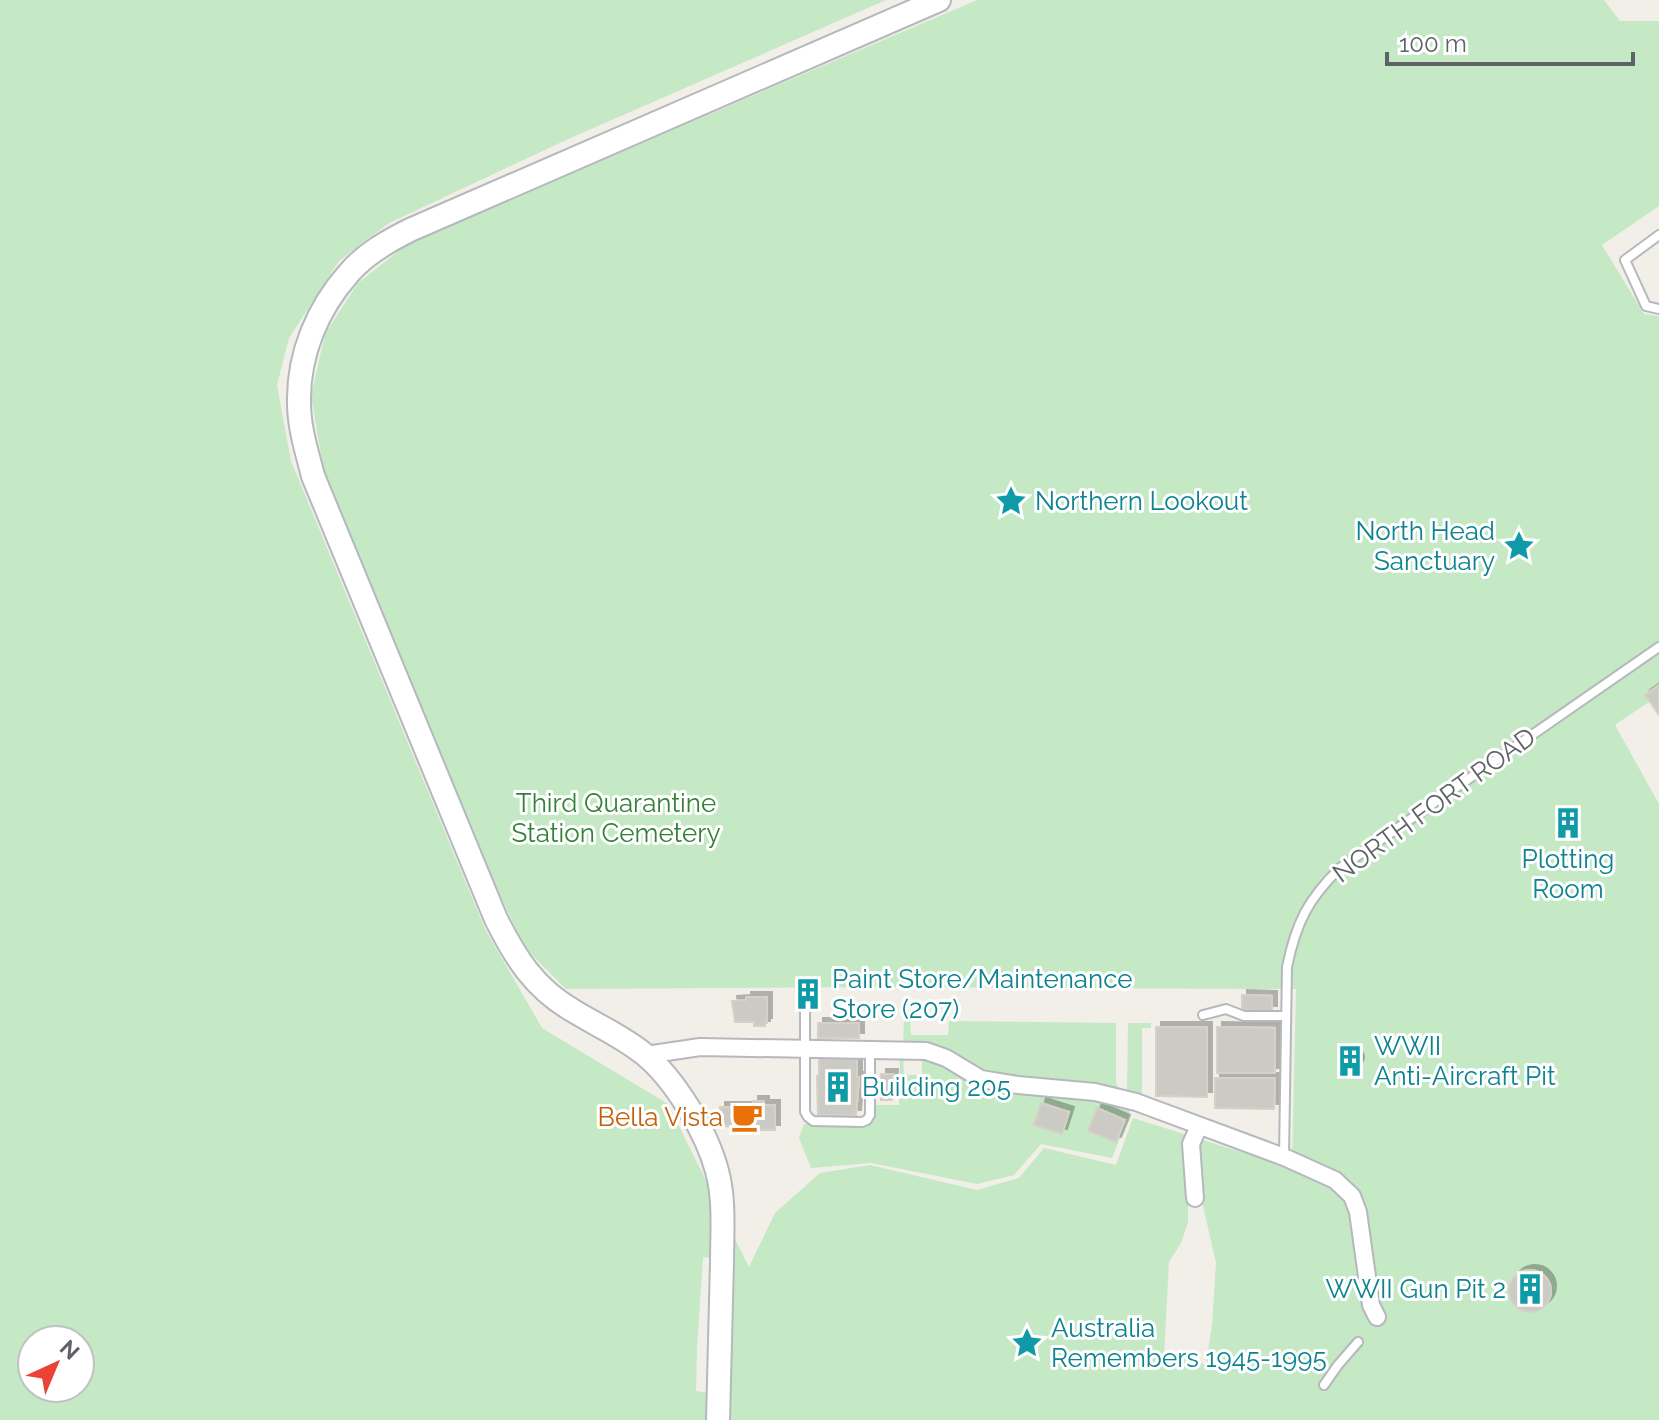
<svg xmlns="http://www.w3.org/2000/svg" width="1659" height="1420" font-family="Raleway,sans-serif">
	<defs>
		<filter id="shadow"><feDropShadow dx="5" dy="-5" stdDeviation="0" flood-color="#0004"/></filter>
	</defs>
	<rect width="100%" height="100%" fill="#f1efe8"/>
	<path fill="#c5e8c5" fill-rule="evenodd" d="M0,0h886l-320,140 -177,83 -50,38 -50,77 -12,47 14,76 194,468 57,99 126,76 81,163 26,-54 45,-40 50,-8 107,25 42,-12 25,-30 72,17 17,-47 159,50 4,-179 -408,-2 -322,2 -42,-42 -74,-161 -126,-314 -13,-76 14,-62 33,-51 52,-41 567,-242h627l16,21h39v185l-57,39 42,69 15,2v379l-44,30 44,79v616h-1659zM1201,1197l15,66 -4,62 -6,39 -42,-10 5,-92 12,-19 7,-21v-22zM703,1257l12,1 -6,135 -13,-2 1,-44zM32,1340h48v48h-48z
		M904,1021h6l1,14h37l1,-14 167,2v60l14,30 -18,45 -71,-14 -27,31 -37,9 -106,-21 -60,5 -12,-30 5,-14 60,3 9,-6 2,-16h24l1,-50 3,1 1,19h18v-17l-19,-14z
		M1128,1023h23v5h-9v68l9,1v7l-24,-10z"/>
	<path fill="#cccac5" stroke="#d6d1c6" stroke-width="2" filter="url(#shadow)" d="M1659,685v30l-14,-20z
		M1242,995l30,1v15l-30,-1z
		M746,997h21v26h-2v3h-11v-4h-19l-3,-21 14,-1z
		M818,1023h41v15h-41z
		M1156,1027h51v70l-51,-1z
		M1217,1027l58,1v45h-58z
		M1341 1062a9 9 0 1 1 18 0a9 9 0 1 1-18 0Z
		M819,1058h38v19h2l-3,38h-38l-1,-39h2z
		M881,1074h12l-1,11h3v9h-3v6h-11z
		M1215,1078h60l-1,31 -59,-1z
		M753,1101h11v4h11v25h-30v-3l-25,-1v-19h33z
		M1041,1103l28,9 -7,22 -28,-9z
		M1097,1108l28,12 -9,22 -28,-11z
		M1509 1291a21 21 0 1 1 42 0a21 21 0 1 1-42 0Z"/>
	<g fill="none" stroke-linecap="round" stroke-linejoin="round">
		<defs>
			<path id="service" d="M1659,235l-34,25 21,46 13,3
				M805,1003v109l3,5 5,4 49,1 5,-2 3,-5v-65
				M1203,1015l23,-6 18,7h42
				M1284,1156l3,-189c9,-44 21,-68 53,-99l319,-221
				M1324,1385l14,-20 20,-23"/>
			<path id="minor" d="M646,1055l54,-8 226,4 20,7 35,21 37,6 77,7 41,10 148,55 51,23 17,16 6,16 13,93 6,12
				M1195,1198l-4,-54 8,-18"/>
			<path id="tertiary" d="M718,1420c1,-53 3,-105 4,-158 0,-29 3,-62 -5,-91 -10,-38 -42,-92 -73,-117 -22,-18 -48,-29 -72,-44 -38,-22 -57,-53 -76,-91l-183,-443c-6,-24 -14,-48 -14,-73 -1,-48 18,-94 50,-130 16,-19 39,-32 61,-43l529,-230"/>
		</defs>
		<use href="#service" stroke="#b5b8bc" stroke-width="12"/>
		<use href="#minor" stroke="#b5b8bc" stroke-width="20"/>
		<use href="#tertiary" stroke="#b5b8bc" stroke-width="26"/>
		<use href="#service" stroke="#fff" stroke-width="8"/>
		<use href="#minor" stroke="#fff" stroke-width="16"/>
		<use href="#tertiary" stroke="#fff" stroke-width="22"/>
	</g>
	<defs>
		<symbol id="sight-bare" viewBox="-9 -9 18 18"><path d="M0-6L1.8-2.2L6-1.7L2.9 1.2L3.7 5.4L0 3.3L-3.7 5.4L-2.9 1.2L-6-1.7L-1.8-2.2Z" fill="#0f9aa8" stroke="#fff" stroke-width="2.5" paint-order="stroke"/></symbol>
		<symbol id="building-bare" viewBox="-9 -9 18 18"><path d="M-4-6H4V6H1V3H-1V6H-4ZM-2.5-4.3h1.7v1.8h-1.7ZM.8-4.3h1.7v1.8H.8ZM-2.5-1h1.7V.8h-1.7ZM.8-1h1.7V.8H.8Z" fill="#0f9aa8" stroke="#fff" stroke-width="2.5" paint-order="stroke"/></symbol>
		<symbol id="cafe-bare" viewBox="-9 -9 18 18"><path d="M-5.5-4.5H6V0H3Q3 3.5 0 3.5H-2.5Q-5.5 3.5-5.5 0ZM3-3.2v2h1.7v-2ZM-6 4.5H4V6H-6Z" fill="#e8710a" stroke="#fff" stroke-width="2.5" paint-order="stroke"/></symbol>
	</defs>
	<g fill-rule="evenodd">
		<use href="#sight-bare" x="989" y="479" width="44" height="44"/>
		<use href="#sight-bare" x="1497" y="524" width="44" height="44"/>
		<use href="#building-bare" x="1546" y="801" width="44" height="44"/>
		<use href="#building-bare" x="786" y="972" width="44" height="44"/>
		<use href="#building-bare" x="1328" y="1039" width="44" height="44"/>
		<use href="#building-bare" x="816" y="1065" width="44" height="44"/>
		<use href="#cafe-bare" x="725" y="1095" width="44" height="44"/>
		<use href="#building-bare" x="1508" y="1267" width="44" height="44"/>
		<use href="#sight-bare" x="1005" y="1321" width="44" height="44"/>
	</g>
	<g text-anchor="middle" dominant-baseline="central" stroke-width="6" stroke-linejoin="round" paint-order="stroke">
		<g font-size="26" fill="#0d838f" stroke="#fff" text-anchor="start">
			<text x="1035" y="501">Northern Lookout</text>
			<text x="1495" y="531" text-anchor="end">North Head<tspan x="1495" dy="30">Sanctuary</tspan></text>
			<text x="1568" y="859" text-anchor="middle">Plotting<tspan x="1568" dy="30">Room</tspan></text>
			<text x="832" y="979">Paint Store/Maintenance<tspan x="832" dy="30">Store (207)</tspan></text>
			<text x="1374" y="1046">WWII<tspan x="1374" dy="30">Anti-Aircraft Pit</tspan></text>
			<text x="862" y="1087">Building 205</text>
			<text x="1506" y="1289" text-anchor="end">WWII Gun Pit 2</text>
			<text x="1051" y="1328">Australia<tspan x="1051" dy="30">Remembers 1945-1995</tspan></text>
		</g>
		<g font-size="26" fill="#348238" stroke="#fff">
			<text x="616" y="803">Third Quarantine<tspan x="616" dy="30">Station Cemetery</tspan></text>
		</g>
		<g font-size="26" fill="#5f6368" stroke="#fff">
			<text transform="translate(1434 805) rotate(-36)">NORTH FORT ROAD</text>
		</g>
		<g font-size="26" fill="#c56008" stroke="#fff" text-anchor="end">
			<text x="723" y="1117">Bella Vista</text>
		</g>
	</g>
	<g transform="translate(56 1364) rotate(44)"><circle r="38" fill="#ffffff" stroke="#bfc1c3" stroke-width="2"/>
	<path d="M0-6L14 30L0 20L-14 30Z" fill="#ea4335"/>
	<text y="-12" font-size="22" font-weight="bold" text-anchor="middle" fill="#5f6368">N</text>
	</g>
	<path d="M1387 52v12h246v-12" fill="none" stroke="#5f6368" stroke-width="4"/>
	<text x="1399" y="52" font-size="24" fill="#5f6368" stroke="#ffffff" stroke-width="6" paint-order="stroke">100 m</text>
</svg>
